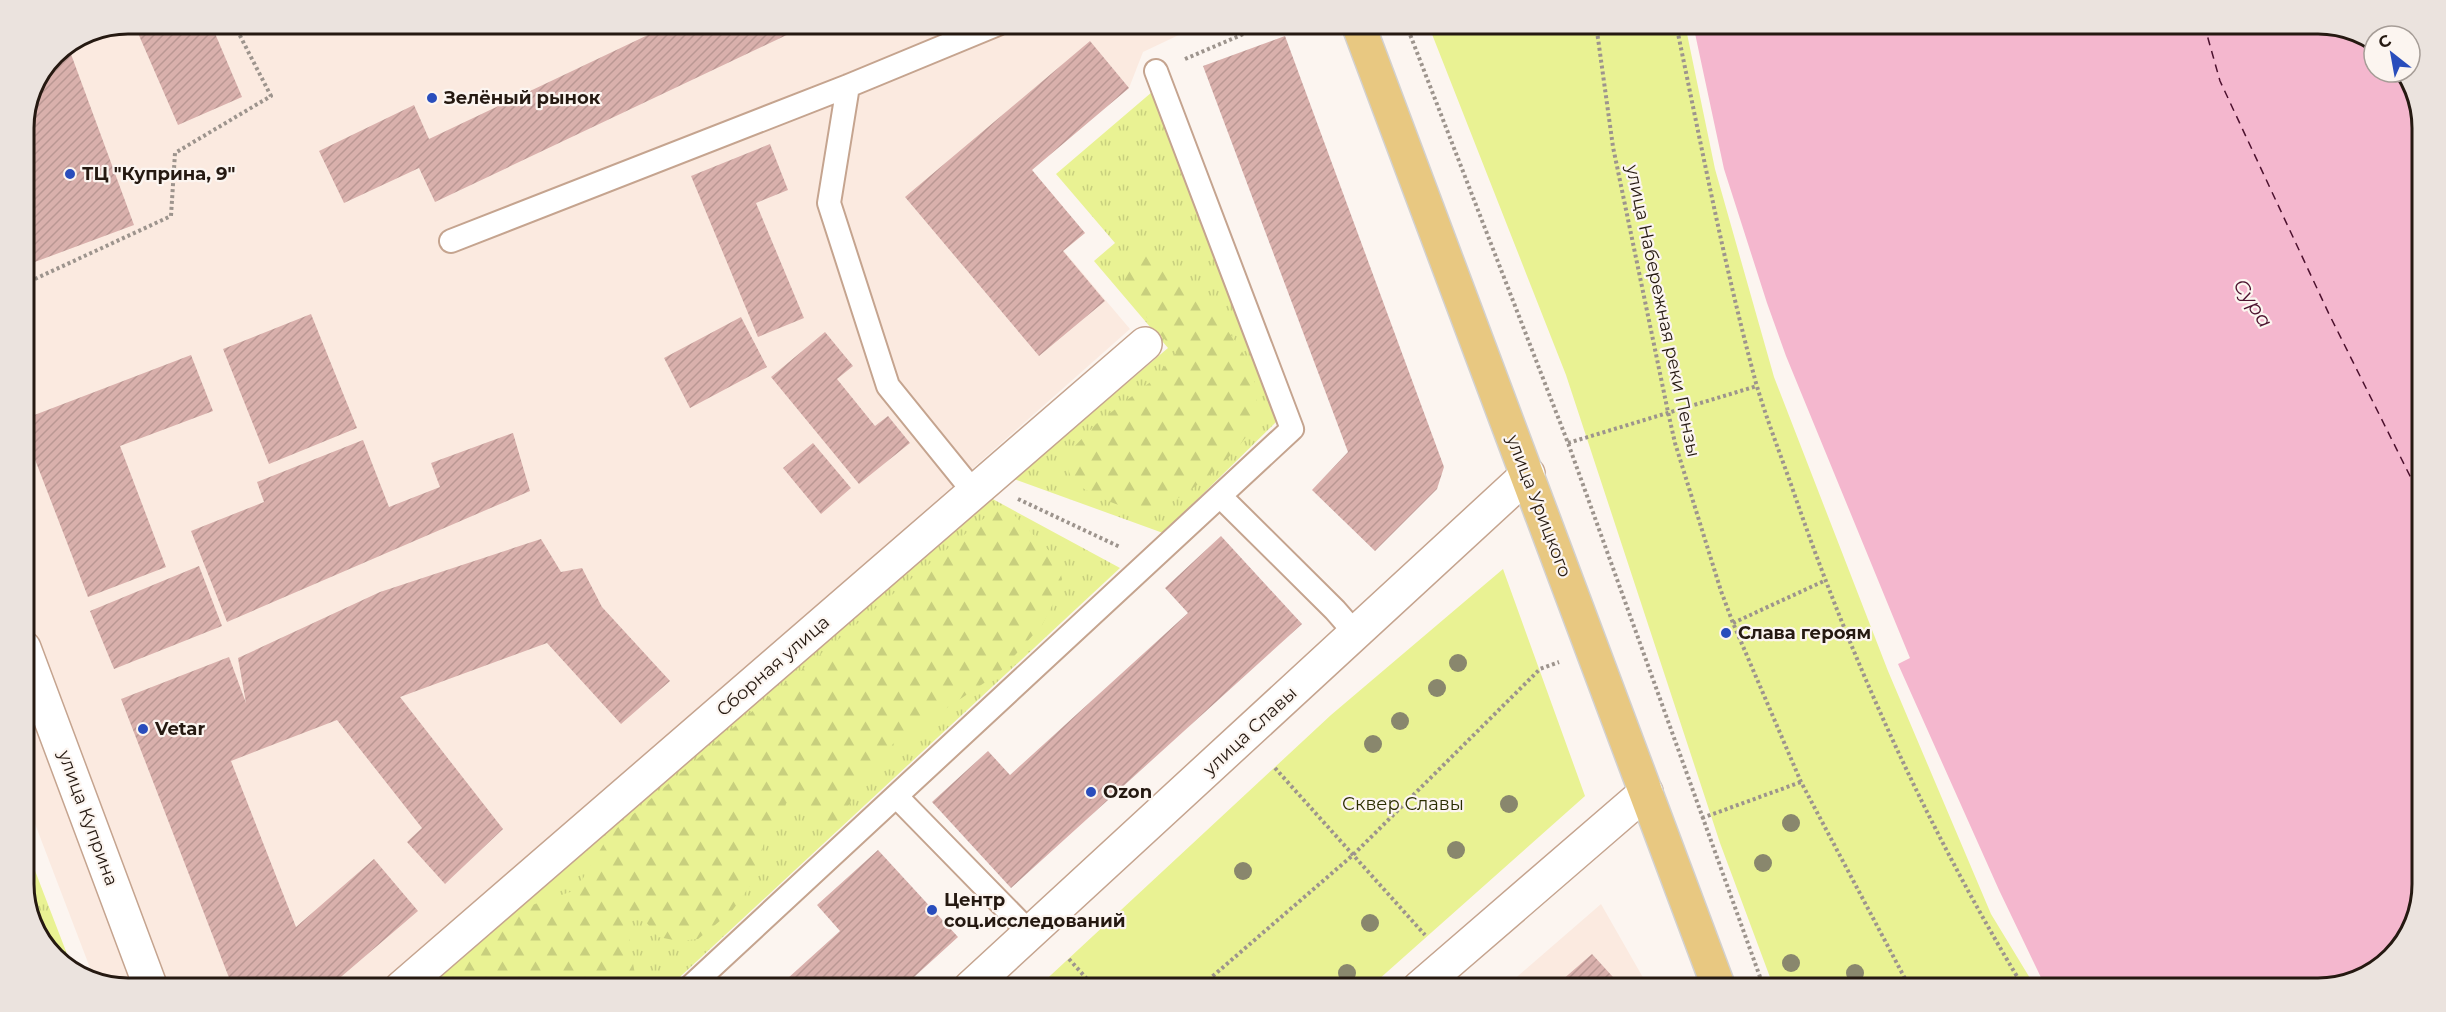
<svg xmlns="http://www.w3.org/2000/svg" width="2446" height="1012" font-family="Montserrat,sans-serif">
	<defs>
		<pattern id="grass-tufts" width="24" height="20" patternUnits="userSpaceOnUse" patternTransform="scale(1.5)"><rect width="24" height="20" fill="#e9f293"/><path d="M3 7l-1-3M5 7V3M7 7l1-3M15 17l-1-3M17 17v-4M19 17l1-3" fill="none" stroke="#c8cf7e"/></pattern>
		<pattern id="forest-firs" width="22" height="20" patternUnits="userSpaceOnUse" patternTransform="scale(1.5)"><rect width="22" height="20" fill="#e9f293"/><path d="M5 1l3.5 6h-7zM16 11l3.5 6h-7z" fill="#c8cf7e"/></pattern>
		<pattern id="building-hatch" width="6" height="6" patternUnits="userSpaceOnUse" patternTransform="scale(1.5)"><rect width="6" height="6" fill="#d9b0ac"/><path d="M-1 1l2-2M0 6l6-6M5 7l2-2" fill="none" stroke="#ba9793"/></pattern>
	</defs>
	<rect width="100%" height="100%" fill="#fcf5f0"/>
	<path fill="#fbeae0" d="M129,24l776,1 297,-1 -59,28 -14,36 -97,82 53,63 -21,18 66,78 -744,659h-257l-34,-7 -71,-186v-673l31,-68 34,-22z
		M1601,904l48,84h-145z"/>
	<path fill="url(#grass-tufts)" d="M1152,92l125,329 -114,112 -149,-54 154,-131 -74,-87 21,-18 -59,-69z
		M989,497l131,71 -452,420h-250z
		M24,842l48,125 -27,-20 -21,-57z"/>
	<path fill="url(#forest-firs)" d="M1148,254c18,10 30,24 44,39 31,31 65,63 65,110 0,4 1,10 0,14 -8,29 -78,91 -108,93 -27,1 -54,-15 -76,-27l-5,-14 3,-19 25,-26 57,-44 23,-27c-13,-17 -59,-63 -51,-86 4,-9 15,-11 23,-13z
		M994,510l20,5 43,44 5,20 -7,21 -13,25 -43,48 -106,71 -27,28 -25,48 -17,6 -14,-14 -20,-14 -24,34 -9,44 -25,35 -34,28 -19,2 -21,-4 -12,-15 -16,-3v29l6,31 -9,9h-198l100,-82 47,-16 33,-55 154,-133z
		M24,876l27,75 -6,-4 -21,-57z"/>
	<path fill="#e9f293" d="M1428,24h257l30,145 59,208 114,294 103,243 45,74h-262l-54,-145 -154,-468z
		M1503,569l82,227 -216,192h-332l294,-273z"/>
	<path fill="#f4b7ce" d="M1693,24h624l40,8 17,13v27h29l19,50 -8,801 -38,47 -58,18h-272l-47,-98 -101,-226 12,-6 -124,-302 -19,-53 -43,-134z"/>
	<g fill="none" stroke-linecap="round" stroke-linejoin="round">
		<path stroke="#4c112e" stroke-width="1.5" stroke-dasharray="8 6" stroke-linecap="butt" d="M2204,24l16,57 109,233 89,178"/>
	</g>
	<path fill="url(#building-hatch)" d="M134,24h77l31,73 -64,28z
		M671,24h139l-375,178 -16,-34 -75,35 -25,-52 95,-46 15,34z
		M1285,36l159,431 -7,22 -62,62 -63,-61 36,-38 -145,-386z
		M1090,41l39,47 -97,82 53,63 -22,18 42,50 -66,55 -134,-159z
		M68,46l66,179 -110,41v-144l31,-68z
		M770,144l18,46 -32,13 48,115 -46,19 -67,-161z
		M311,314l46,114 -88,36 -46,-115z
		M741,317l26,50 -77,41 -26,-50z
		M825,332l28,34 -16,13 38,47 13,-10 22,27 -51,41 -88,-107z
		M191,355l22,56 -93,35 46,121 -78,30 -64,-166v-12z
		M513,433l17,58 -303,131 -36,-91 73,-29 -7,-20 106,-42 26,67 51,-20 -9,-24z
		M813,443l38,45 -30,26 -38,-46z
		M1221,536l81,88 -291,264 -79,-86 56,-51 22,24 178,-162 -23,-25z
		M541,539l20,33 21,-4 20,39 68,74 -49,43 -74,-81 -147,54 103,132 -58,55 -38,-42 15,-14 -85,-108 -106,41 65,166 78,-68 44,52 -90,77h-95l-112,-289 108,-42 17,46 -8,-45 142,-66z
		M199,566l23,60 -108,43 -24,-58z
		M878,850l80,87 -56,51h-125l63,-57 -23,-26z
		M1592,954l31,34h-70z"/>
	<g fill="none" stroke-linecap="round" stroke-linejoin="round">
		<defs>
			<path id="lane" d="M848,86l-19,117 59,183 85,105
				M451,241l397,-155 150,-62
				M1220,496l115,114 21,24
				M896,796l134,137
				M689,988l603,-559 -136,-358"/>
			<path id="street" d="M24,648l127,340
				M401,988l744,-644
				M970,988l558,-514
				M1419,988l227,-196"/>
			<path id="primary" d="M1358,24l361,964"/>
		</defs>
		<use href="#lane" stroke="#c5a48f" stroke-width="26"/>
		<use href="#street" stroke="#c5a48f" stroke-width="36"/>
		<use href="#primary" stroke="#d3d1cf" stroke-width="36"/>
		<path stroke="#9d948d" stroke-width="4" stroke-dasharray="3 3" stroke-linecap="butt" d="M1406,24l162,419 196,545
			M1596,24l17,123 55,265 7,31 46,148 12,32 68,159 109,206
			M1676,24c25,120 48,241 80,359 11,38 26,75 39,113 59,171 135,337 229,492
			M1185,59l82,-35
			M24,284l147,-68 4,-63 96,-57 -37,-72
			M1568,443l189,-57
			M1018,499l102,48
			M1733,623l91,-42
			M1275,768l150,167
			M1702,818l99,-36
			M1069,959l26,29
			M1199,988l154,-133 187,-186 19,-7"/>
		<use href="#lane" stroke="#fff" stroke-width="22"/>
		<use href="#street" stroke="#fff" stroke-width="33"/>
		<use href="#primary" stroke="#e8c881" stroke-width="33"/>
	</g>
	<g fill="#89876d">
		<circle cx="1458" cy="663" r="9"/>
		<circle cx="1437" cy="688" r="9"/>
		<circle cx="1400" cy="721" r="9"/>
		<circle cx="1373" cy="744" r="9"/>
		<circle cx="1509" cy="804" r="9"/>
		<circle cx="1791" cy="823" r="9"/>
		<circle cx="1456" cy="850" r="9"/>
		<circle cx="1763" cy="863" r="9"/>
		<circle cx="1243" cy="871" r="9"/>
		<circle cx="1370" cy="923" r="9"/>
		<circle cx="1791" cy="963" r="9"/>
		<circle cx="1347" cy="973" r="9"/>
		<circle cx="1855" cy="973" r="9"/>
	</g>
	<g fill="#294dbc" stroke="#fcf5f0" stroke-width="2">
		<circle cx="432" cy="98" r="6"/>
		<circle cx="70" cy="174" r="6"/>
		<circle cx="1726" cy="633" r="6"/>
		<circle cx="143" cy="729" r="6"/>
		<circle cx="1091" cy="792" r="6"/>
		<circle cx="932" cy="910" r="6"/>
	</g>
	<g text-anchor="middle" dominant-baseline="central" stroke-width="4.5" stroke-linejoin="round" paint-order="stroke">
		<g font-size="18" font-weight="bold" fill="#251911" stroke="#fcf5f0" text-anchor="start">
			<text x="444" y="98">Зелёный рынок</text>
			<text x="82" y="174">ТЦ "Куприна, 9"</text>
			<text x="1738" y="633">Слава героям</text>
			<text x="155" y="729">Vetar</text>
			<text x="1103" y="792">Ozon</text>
			<text x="944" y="900">Центр<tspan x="944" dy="21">соц.исследований</tspan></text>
		</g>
		<g font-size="18" fill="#251911" stroke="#fcf5f0">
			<text transform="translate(1663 311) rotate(78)">улица Набережная реки Пензы</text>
			<text transform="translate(1539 506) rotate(69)">улица Урицкого</text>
			<text transform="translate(773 666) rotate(-41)">Сборная улица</text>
			<text transform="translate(1250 731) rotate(-43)">улица Славы</text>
			<text transform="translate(88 818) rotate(70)">улица Куприна</text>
		</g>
		<g font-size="18" fill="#2b2d01" stroke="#fcf5f0">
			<text x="1403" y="804">Сквер Славы</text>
		</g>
		<g font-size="20" font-style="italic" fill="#4c112e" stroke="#fcf5f0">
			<text transform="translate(2253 303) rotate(57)">Сура</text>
		</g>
	</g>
	<path d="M0 0H2446V1012H0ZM128 34H2318A94 94 0 0 1 2412 128V884A94 94 0 0 1 2318 978H128A94 94 0 0 1 34 884V128A94 94 0 0 1 128 34Z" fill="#ebe3de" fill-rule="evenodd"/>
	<path fill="none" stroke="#251911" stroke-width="3" d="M128 34H2318A94 94 0 0 1 2412 128V884A94 94 0 0 1 2318 978H128A94 94 0 0 1 34 884V128A94 94 0 0 1 128 34Z"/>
	<g transform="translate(2392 54) rotate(329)"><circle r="28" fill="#fcf5f0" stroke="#a69d97" stroke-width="1.5"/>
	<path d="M0-4.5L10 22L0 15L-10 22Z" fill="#294dbc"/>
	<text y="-9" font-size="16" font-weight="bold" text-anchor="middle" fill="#251911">С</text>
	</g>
</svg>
